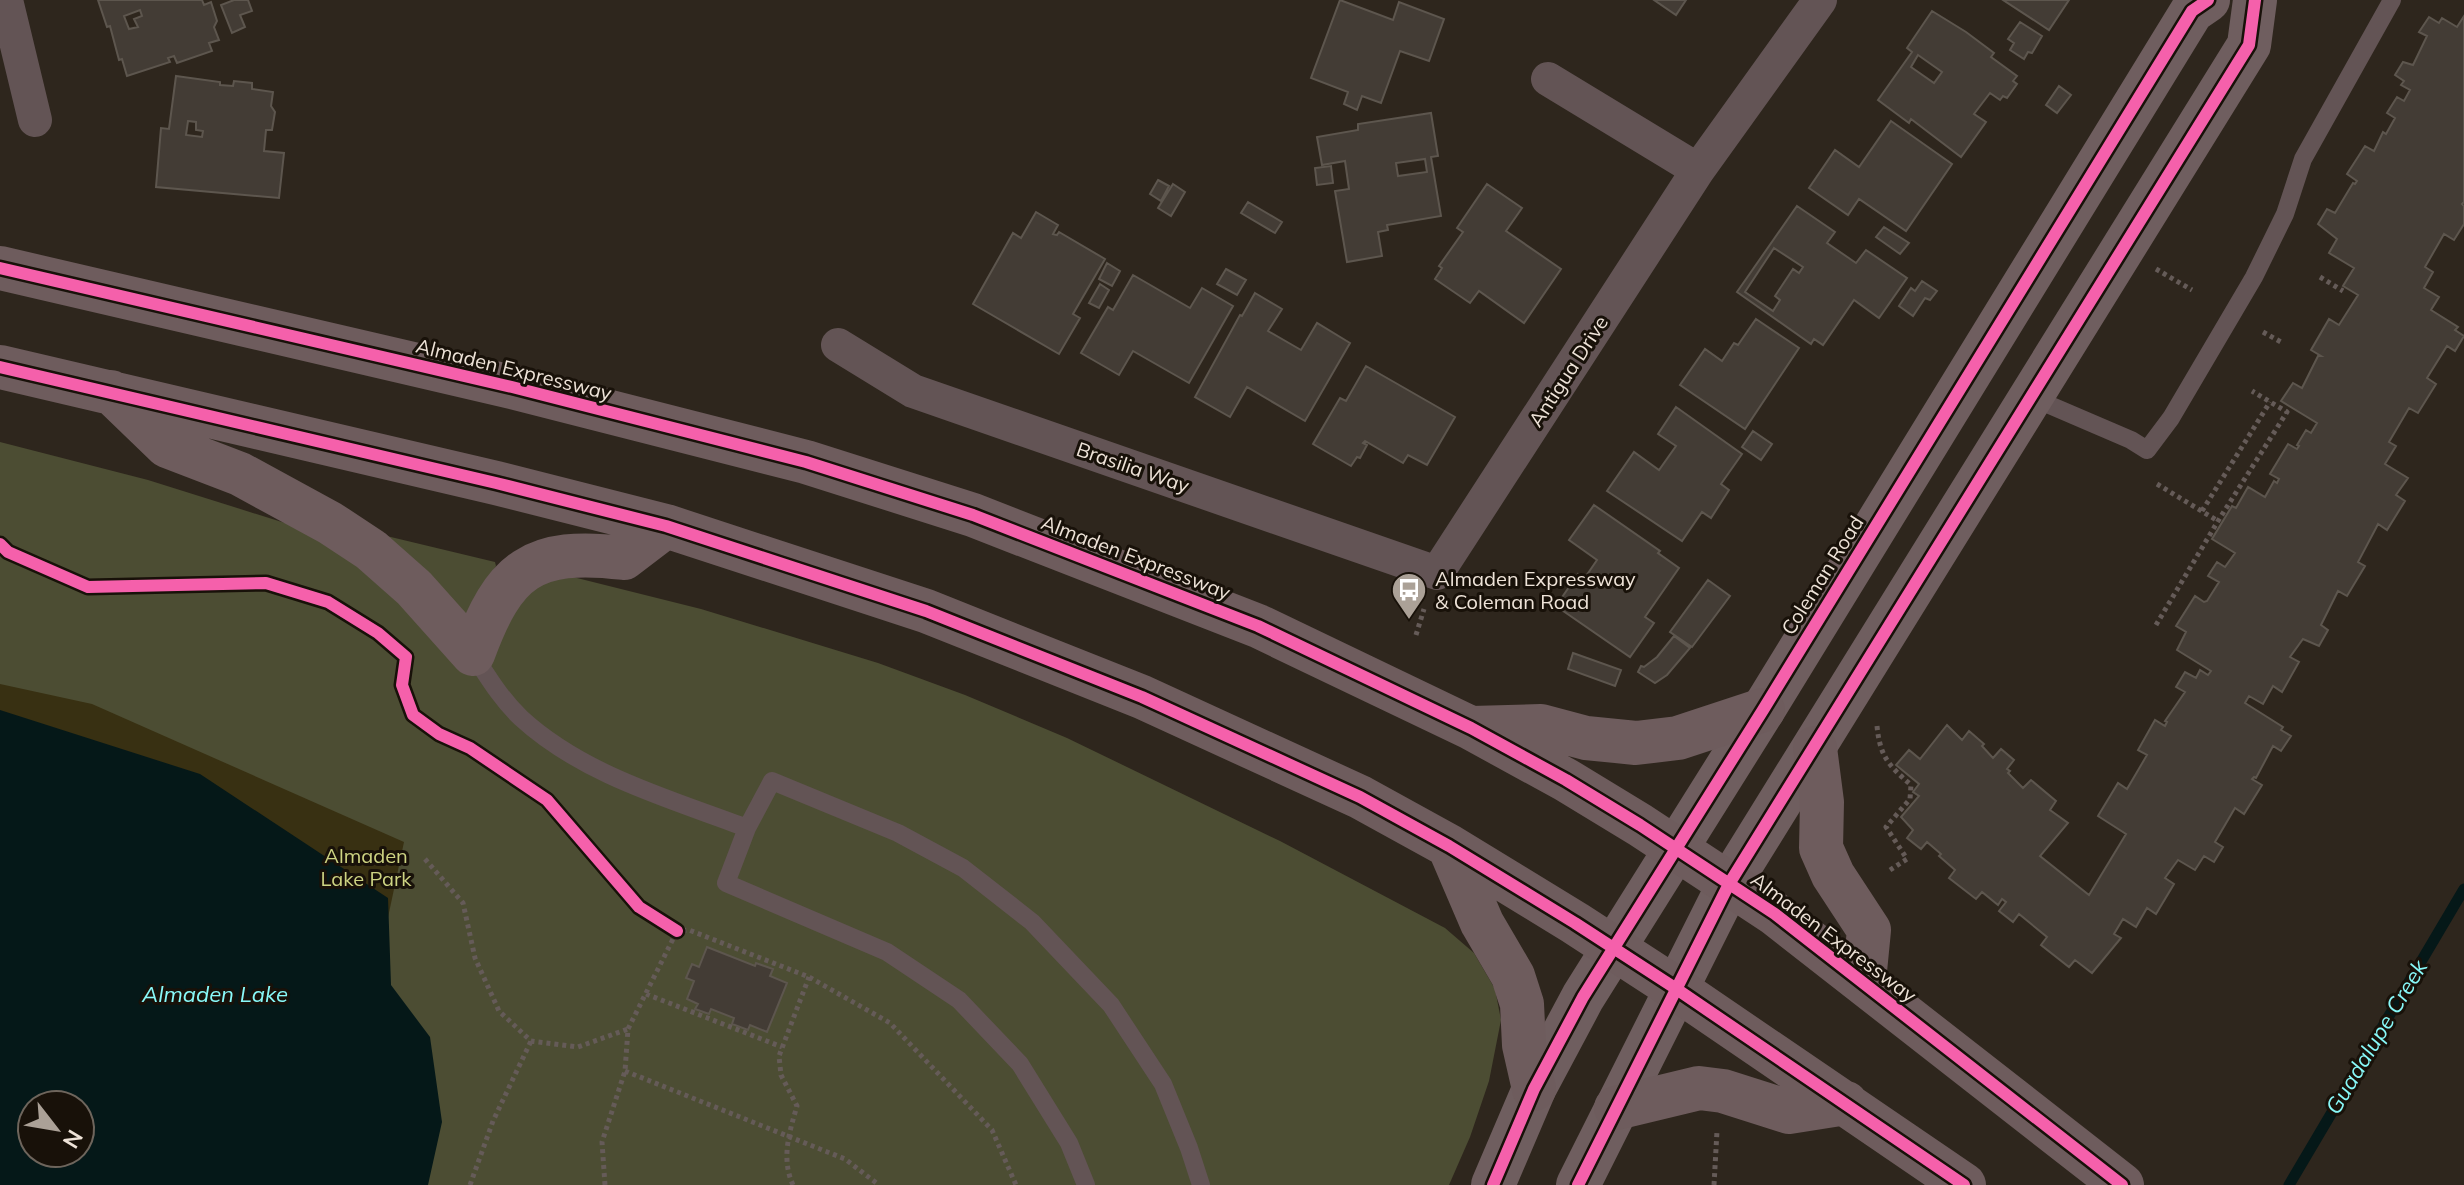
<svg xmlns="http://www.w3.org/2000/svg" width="2464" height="1185" font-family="Mulish,sans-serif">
	<rect width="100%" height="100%" fill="#2e261d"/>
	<path fill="#4c4d33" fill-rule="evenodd" d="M0,442l148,38 137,43 85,9 125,30 1,4 -5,8 42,9 40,-6 128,32 177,54 87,32 102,43 213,103 165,87 29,25 21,36 6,31 -12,61 -19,56 -21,48h-1449zM32,1105h48v48h-48z"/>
	<path fill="#383012" d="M0,684l92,20 312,138 -38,179 -366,-238z"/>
	<path fill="#051818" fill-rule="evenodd" d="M0,710l200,64 188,124 3,87 39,52 12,85 -14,63h-428zM32,1105h48v48h-48z"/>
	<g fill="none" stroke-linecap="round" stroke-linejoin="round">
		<path stroke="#051818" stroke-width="11" d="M2289,1185l175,-296"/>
	</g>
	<path fill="#433c35" stroke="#5d564e" stroke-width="2" fill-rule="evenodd" d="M98,0h104l2,5 7,-3 6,19 -3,6 5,13 -10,3 3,8 -35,12 -3,-7 -6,2 2,4 -43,14 -5,-17 -3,1 -9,-34 -3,1zM140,10l2,6 -8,3 4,8 -9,2 -5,-13z
		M234,0h14l4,11 -12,4 5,12 -13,6 -11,-28z
		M1340,0l53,20 6,-18 45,17 -15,42 -29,-10 -19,52 -19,-7 -5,14 -13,-6 4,-12 -37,-14z
		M1654,0h32l-10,15z
		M2003,0h66l-20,30z
		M1932,11l34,21 28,21 -3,4 26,19 -4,5 4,3 -10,14 -4,-2 -3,4 -10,-7 -16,21 12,8 -25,35 -50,-38 -2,4 -31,-23 34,-48 -5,-4zM1918,55l24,17 -8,11 -23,-16z
		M2464,16v186l-2,2 2,2v18l-10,16 -10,-6 -19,33 8,5 -9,16 15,9 -8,13 27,17 -3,3 9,6 -9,15 -8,-5 -20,32 9,6 -18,29 -9,-5 -20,34 7,4 -11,18 23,14 -12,17 9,6 -18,29 -9,-6 -2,4 -18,34 7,4 -18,30 -9,-5 -17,34 7,5 -9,16 -16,-7 -13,18 9,5 -17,30 -9,-6 -10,18 -14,-8 -4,7 38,24 -2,3 10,6 -10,15 -8,-5 -17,32 -2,-1 -2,2 10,6 -18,29 -9,-6 -20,34 8,5 -9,15 -10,-6 -9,14 -17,-10 -13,18 9,6 -18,30 -9,-6 -11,19 -13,-8 -9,15 7,4 -29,35 -17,-13 -6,7 -28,-22 6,-8 -28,-23 -6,8 -14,-11 7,-9 -4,-3 -4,6 -16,-13 -6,7 -27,-21 6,-8 -16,-14 2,-2 -14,-12 -6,7 -14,-11 6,-8 -12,-13 18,-21 -6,-4 6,-8 -23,-19 13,-15 11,9 27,-34 15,15 7,-9 15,13 -2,2 11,12 8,-9 13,11 -7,9 3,2 -2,2 15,15 8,-8 25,21 -6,9 18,13 -28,33 49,39 37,-61 -28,-18 20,-33 9,6 20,-34 -9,-5 17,-30 10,6 2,-4 -2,-1 20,-29 -9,-5 9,-15 11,6 4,-8 8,5 3,-4 -34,-21 9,-18 -10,-6 19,-30 9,6 3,-1 12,-19 -11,-6 9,-14 8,5 10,-14 -23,-14 20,-33 4,2 12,-21 17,10 9,-16 3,2 2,-4 -9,-5 18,-30 9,5 2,-3 -2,-1 9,-15 5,3 6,-10 -36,-22 12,-18 9,5 16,-32h3l-10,-6 18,-31 10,6 19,-30 -15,-9 11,-18 -25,-15 8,-14 -19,-15 9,-15 8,4 18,-30 2,1 2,-3 -10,-7 18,-28 9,5 9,-19 3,2 9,-16 -8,-5 10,-16 7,4 6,-11 -9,-5 3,-4 -9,-6 8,-13 10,3 14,-29 -8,-4 10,-15 10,6 3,-5 15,9z
		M2020,22l22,14 -10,17 -4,-1 -4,7 -14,-9 4,-7 -6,-4z
		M176,76l44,6v3l13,1 1,-5 18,2v6l21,3 -2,14 4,6 -3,18h-6l-2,21 20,2 -5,45 -123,-11 5,-59 8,1zM188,121l8,1v8l7,1 -1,6 -16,-2z
		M2059,86l12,9 -14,18 -11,-8z
		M1431,113l7,43 -7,1 10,59 -54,9 1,5 -10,2 4,24 -35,6 -12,-71 14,-2 -4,-28 -23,4 -5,-28 41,-7v-6zM1425,159l2,13 -29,4 -2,-13z
		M1891,121l61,43 -46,67 -47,-32 -11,16 -39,-27 26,-38 24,17z
		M1331,166l2,17 -16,2 -2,-17z
		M1158,180l11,6 -8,15 -11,-7z
		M1173,184l12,8 -14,24 -13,-8z
		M1487,184l35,24 -16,23 55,38 -37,54 -45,-32 -9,12 -35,-24 7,-11 -3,-2 24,-34 -6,-4z
		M1248,202l34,20 -7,11 -34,-20z
		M1797,206l38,26 -8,11 29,20 10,-13 41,28 -28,40 -25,-18 -31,45 -9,-6 -3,5 -74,-52zM1774,248l29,19 -4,6 -6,-4 -18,27 5,4 -7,11 -28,-19z
		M1036,212l22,13 -5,9 4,1 2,-3 46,27 -32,55 7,4 -21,36 -86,-50 40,-71 8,5z
		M1884,227l25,16 -9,11 -24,-17z
		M1107,263l13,8 -8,15 -13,-7z
		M1226,269l20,11 -9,15 -20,-11z
		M1133,275l57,33 12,-20 31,18 -44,77 -56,-32 -14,24 -38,-22 27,-46 5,3z
		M1922,281l15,10 -7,9 -5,-2 -12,18 -14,-10 12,-18 4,3z
		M1100,284l9,6 -10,18 -10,-5z
		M1255,293l27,16 -14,22 33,19 16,-27 33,20 -45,78 -58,-34 -17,30 -35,-20 45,-82 2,1z
		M1756,319l43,29 -54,81 -65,-44 25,-36 17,12 12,-18 4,2z
		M1366,366l89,51 -28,48 -19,-10 -5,8 -38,-22 -2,2 4,2 -7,13 -3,-1 -6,9 -38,-22 27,-46 6,3z
		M1676,407l66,47 -21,30 8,6 -18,28 -9,-6 -20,29 -75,-50 27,-39 25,18 17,-24 -18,-12z
		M1753,431l19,13 -11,16 -19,-13z
		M1594,505l66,46 -2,2 21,15 -34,49 9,6 -24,34 -74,-51 22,-32 6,5 13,-19 -28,-20z
		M1708,580l22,16 -38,51 -22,-15z
		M1674,636l16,12 -23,27 -12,8 -17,-11 3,-6 3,1 13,-10z
		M1573,653l48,17 -6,16 -47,-17z
		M707,947l48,19 1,-3 17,6 -3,7 17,7 -20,49 -17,-7 -2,5 -16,-6 2,-6 -23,-9 -2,5 -14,-5 3,-5 -11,-5 7,-18 -8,-3 6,-14 7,3z"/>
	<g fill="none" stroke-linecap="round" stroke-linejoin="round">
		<path stroke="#655b58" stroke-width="5" stroke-dasharray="4 4" stroke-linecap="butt" d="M2156,269l36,21
			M2320,277l23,14
			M2263,332l18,10
			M2157,484l61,37
			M2202,511l68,-109
			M0,544l8,8 80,35 178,-4 62,19 50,31 28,24 -4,28 11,30 26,19 31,14 77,52 92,107 38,24 12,-1 120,47 81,46 102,107 24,55
			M2156,625l62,-104 69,-109 -35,-21
			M1416,635l8,-26
			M1877,726c3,30 11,39 34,59l-1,14 -24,28 21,32 -17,11
			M425,859l38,44 12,55 24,53 32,30 47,6 50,-18
			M646,994l136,53
			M625,1071l220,88 34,26
			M470,1185l23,-64 38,-80
			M605,1185l-3,-43 23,-71 3,-42 49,-98
			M793,1185c-12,-26 -4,-52 4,-79l-16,-31 -2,-19 30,-79
			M1714,1185l3,-54"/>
		<path stroke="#635455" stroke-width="18" d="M2033,398l98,42 16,10 24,-32 83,-141 31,-63 18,-55 89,-159
			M473,654c15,23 28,45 48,64 62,57 149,81 226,110
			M1086,1185l-17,-42 -49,-79 -61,-64 -72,-48 -161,-69 21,-55 25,-47 126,52 65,35 69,54 79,83 52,79 26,64 12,37"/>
		<path stroke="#635455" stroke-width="34" d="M6,0l29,120
			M1548,79l150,91
			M838,345l75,46 524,182 261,-403 122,-170"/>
		<path stroke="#6f5e5f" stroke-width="44" d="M1493,1185l41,-96 49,-92 180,-287 429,-699 16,-11
			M1578,1185l151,-301 520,-839 6,-45"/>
		<path stroke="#6e5c5d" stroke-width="44" d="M0,268l512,119 294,75 167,53 285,111 213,102 95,52 74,45 135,89 347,271
			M0,367l496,116 170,43 260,85 216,86 218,100 89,49 126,77 100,65 289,197
			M111,392l56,54 73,28 90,49 41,27 43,38 59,66c31,-85 59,-107 151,-96l42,-32
			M1472,728l69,-2 45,12 50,5 42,-5 85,-28
			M1815,748l7,54 -1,46 12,27 36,55 -5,51
			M1449,846l33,77 31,53 9,28 2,41 10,44
			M1616,1108l83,-20 24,3 66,21 57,-9"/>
		<defs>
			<path id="cycleway" d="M0,268l512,119 294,75 167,53 285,111 213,102 95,52 74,45 135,89 347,271
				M0,367l496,116 170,43 260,85 216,86 218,100 89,49 126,77 100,65 289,197
				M0,544l8,8 80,35 178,-4 62,19 50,31 28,24 -4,28 11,30 26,19 31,14 77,52 92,107 38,24
				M1493,1185l41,-96 49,-92 180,-287 429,-699 16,-11
				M1578,1185l151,-301 520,-839 6,-45"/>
		</defs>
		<use href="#cycleway" stroke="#181109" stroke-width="17"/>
		<use href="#cycleway" stroke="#f560ab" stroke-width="12"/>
	</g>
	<defs>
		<symbol id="bus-pin" viewBox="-11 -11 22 30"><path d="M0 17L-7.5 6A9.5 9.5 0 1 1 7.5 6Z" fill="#aba197" stroke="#181109"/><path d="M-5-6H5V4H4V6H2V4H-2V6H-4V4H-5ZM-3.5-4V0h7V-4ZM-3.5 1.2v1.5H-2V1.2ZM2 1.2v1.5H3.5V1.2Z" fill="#fff"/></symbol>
	</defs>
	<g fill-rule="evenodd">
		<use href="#bus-pin" x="1389" y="570" width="40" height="54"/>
	</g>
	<g text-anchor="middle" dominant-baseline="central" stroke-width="6" stroke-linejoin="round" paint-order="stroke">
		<g font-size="20" fill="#eee3d8" stroke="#181109">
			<text transform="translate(514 369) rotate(14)">Almaden Expressway</text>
			<text transform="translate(1568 371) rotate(-57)">Antigua Drive</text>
			<text transform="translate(1133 467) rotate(19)">Brasilia Way</text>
			<text transform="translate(1136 557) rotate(21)">Almaden Expressway</text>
			<text transform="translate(1822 575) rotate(-58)">Coleman Road</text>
			<text transform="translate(1834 937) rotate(37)">Almaden Expressway</text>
		</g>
		<g font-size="20" fill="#eee3d8" stroke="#181109" text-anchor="start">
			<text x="1435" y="578">Almaden Expressway<tspan x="1435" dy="23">&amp; Coleman Road</tspan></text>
		</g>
		<g font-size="20" fill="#ced483" stroke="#181109">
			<text x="366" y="855">Almaden<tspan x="366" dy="23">Lake Park</tspan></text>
		</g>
		<g font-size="22" font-style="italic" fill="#88f9f9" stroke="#181109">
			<text x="215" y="994">Almaden Lake</text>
			<text transform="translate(2376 1037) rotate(-59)">Guadalupe Creek</text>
		</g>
	</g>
	<g transform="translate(56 1129) rotate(121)"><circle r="38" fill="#181109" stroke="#6e655c" stroke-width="2"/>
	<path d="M0-6L14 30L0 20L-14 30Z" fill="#aba197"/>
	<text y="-12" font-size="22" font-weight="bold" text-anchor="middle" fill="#eee3d8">N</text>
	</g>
</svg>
